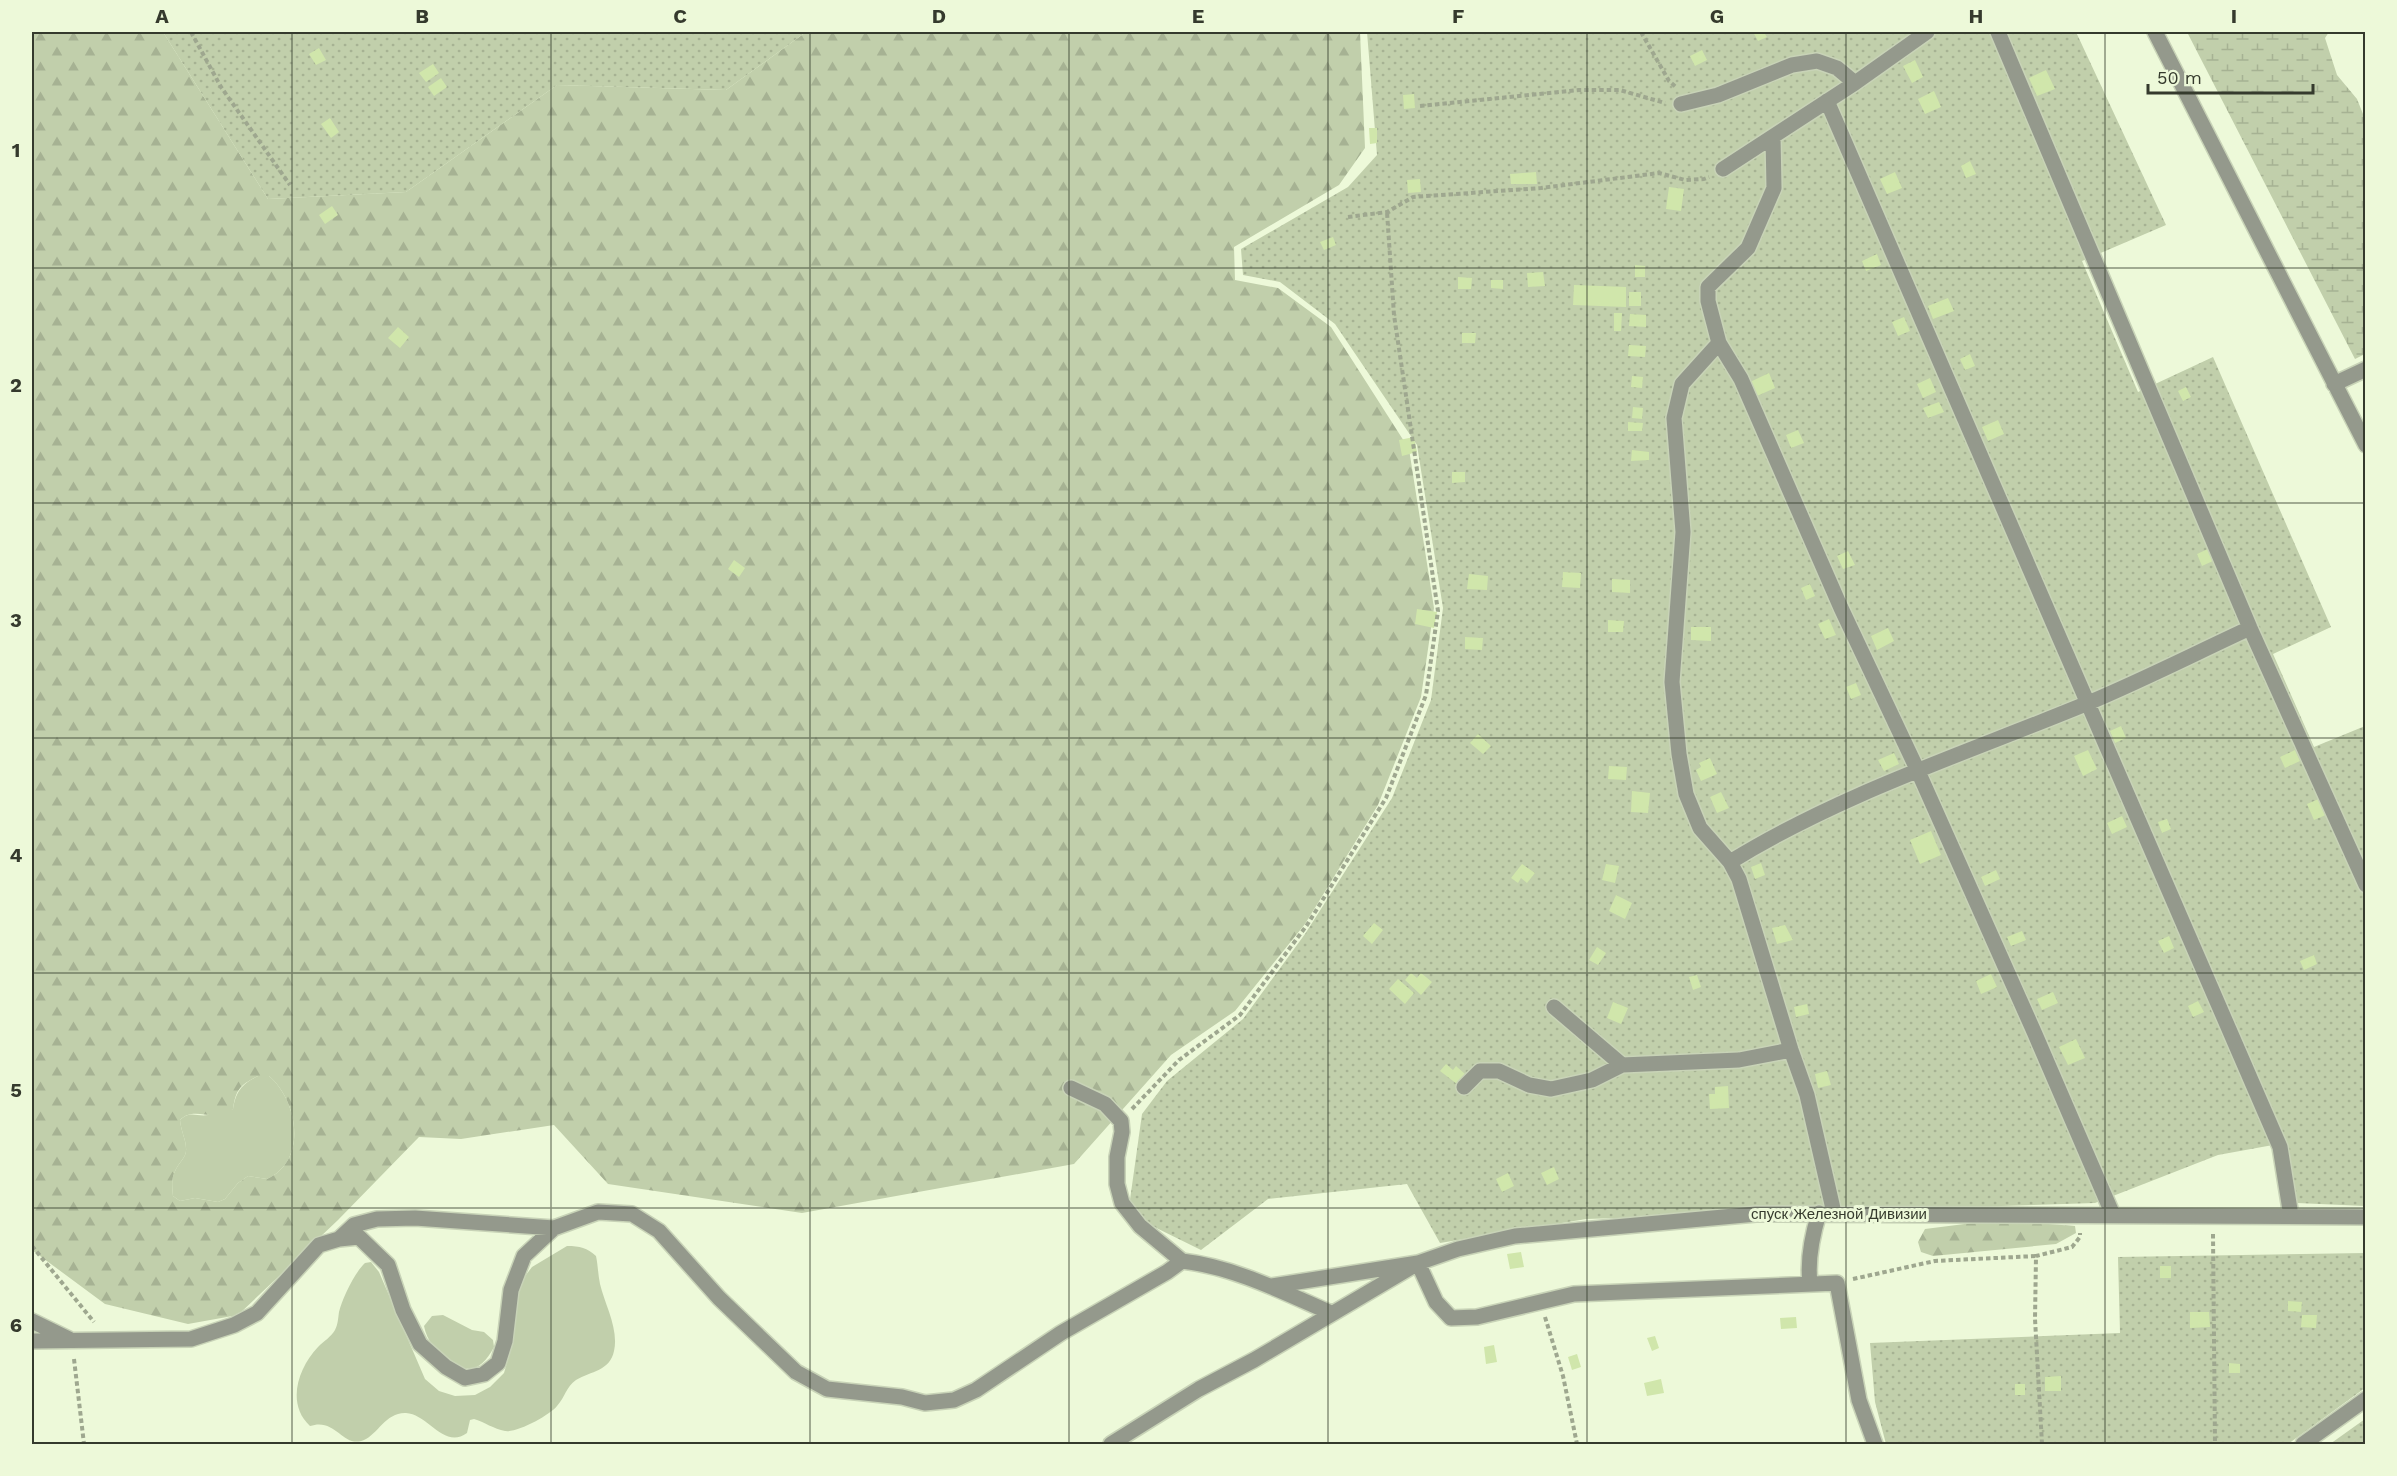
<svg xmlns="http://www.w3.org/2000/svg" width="2397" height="1476" font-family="'Work Sans',sans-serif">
	<defs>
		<pattern id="forest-firs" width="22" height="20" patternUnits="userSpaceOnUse" patternTransform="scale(1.5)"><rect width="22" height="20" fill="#c1cfab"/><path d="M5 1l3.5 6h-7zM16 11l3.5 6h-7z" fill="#a6b293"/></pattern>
		<pattern id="wetland-marsh" width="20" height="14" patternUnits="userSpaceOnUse" patternTransform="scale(1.5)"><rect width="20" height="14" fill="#c1cfab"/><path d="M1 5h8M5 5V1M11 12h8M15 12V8" fill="none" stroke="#a6b293"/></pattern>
		<pattern id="garden-dots" width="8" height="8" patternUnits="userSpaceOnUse" patternTransform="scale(1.5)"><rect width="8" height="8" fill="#c1cfab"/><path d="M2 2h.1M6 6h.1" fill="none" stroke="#a6b293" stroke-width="1.8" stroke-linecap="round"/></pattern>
	</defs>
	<rect width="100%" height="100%" fill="#edf9d9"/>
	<path fill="#c1cfab" d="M258,1076h11c29,25 39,84 -2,103l-19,-3 -10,7 -13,16 -7,3 -23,-4 -15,3 -7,-5c-1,-10 -2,-18 3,-27 4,-8 11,-12 10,-21 0,-8 -5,-17 -6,-28 11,-10 16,-3 28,-5 9,-1 17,-4 25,-6 3,-18 9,-25 25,-33z
		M567,1246c13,0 20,2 29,10 2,9 2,19 4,28 5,21 19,45 14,67 -4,20 -23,20 -38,29 -10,7 -11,17 -19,26 -7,9 -40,27 -52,25 -11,-2 -21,-9 -31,-12l-4,1 -3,13c-23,17 -39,-19 -61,-20 -20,-1 -28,21 -42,27 -21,9 -28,-23 -54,-14 -24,-22 -12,-58 8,-79 6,-6 13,-10 17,-17 3,-6 3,-11 4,-18 3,-13 16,-40 26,-49l6,-1 8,10 46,107 14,12 16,5 20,-1 15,-8 14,-14 5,-17 10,-72 13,-17z
		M443,1315l29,15 12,2 9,8 1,7c-12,23 -25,28 -46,13 -12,-9 -21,-19 -24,-34l8,-10z"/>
	<path fill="url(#forest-firs)" fill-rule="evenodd" d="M32,32h131l105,167 138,-7 151,-107 169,5 80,-58h554l5,116 -26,37 -105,62 1,33 43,8 53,39 78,122 25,159 -13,89 -43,108 -73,119 -70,87 -64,44 -97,109 -272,49 -194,-29 -54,-59 -93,14 -42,-2 -81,83 -100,95 -50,9 -83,-20 -73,-54zM258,1076h11c29,25 39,84 -2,103l-19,-3 -10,7 -13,16 -7,3 -23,-4 -15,3 -7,-5c-1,-10 -2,-18 3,-27 4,-8 11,-12 10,-21 0,-8 -5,-17 -6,-28 15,-15 33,4 53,-11 3,-20 7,-24 25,-33z
		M1996,1220l79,6 1,7 -20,11 -123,12 -12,-4 -3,-10 7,-13z"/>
	<path fill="url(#wetland-marsh)" d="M2187,32h142l-4,6 12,37 20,24 8,20v235l-10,5z"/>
	<path fill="url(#garden-dots)" d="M163,32h643l-80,58 -169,-5 -151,107 -138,7z
		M1367,32h709l90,193 -84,36 56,131 75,-35 118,270 -58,27 41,93 51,-21v480l-68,-3 -13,-60 -66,12 -123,48 -509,16 -146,24 -33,-59 -139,15 -67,51 -73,-36 14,-100 25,-33 76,-62 62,-85 87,-136 39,-98 12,-92 -26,-163 -82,-121 -55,-42 -37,-7 -2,-26 107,-62 29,-32z
		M2365,1253v135l-77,56h-402l-11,-42 -5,-59 250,-10 -2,-76z
		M2365,1419v25h-35z"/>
	<path fill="#d0e6ab" d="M1753,32h17l-5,2 2,3 -9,4z
		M319,48l7,12 -10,5 -7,-11z
		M1702,50l5,10 -12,6 -5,-10z
		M1915,60l8,17 -11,6 -9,-17z
		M433,64l6,9 -13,9 -7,-9z
		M2046,70l9,19 -18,7 -8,-18z
		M441,78l6,9 -13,9 -6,-9z
		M1934,91l7,16 -16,7 -7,-15z
		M1414,94l1,14 -11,1 -1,-14z
		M330,118l9,14 -8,6 -10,-14z
		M1369,128h8v15l-7,1z
		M1970,161l6,13 -10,4 -5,-12z
		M1536,172l1,12h-26l-1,-10z
		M1895,172l7,16 -15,6 -7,-15z
		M1420,179l1,13 -13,1 -1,-13z
		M1669,187l15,2 -3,22 -15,-2z
		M332,206l6,9 -13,9 -6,-9z
		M1333,237l3,8 -12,5 -4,-8z
		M1877,254l4,11 -15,6 -4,-10z
		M1635,265l10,1v11h-10z
		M1543,272l2,14 -17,1 -1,-14z
		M1458,277l14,1 -1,11h-13z
		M1491,280h12v9l-12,-1z
		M1574,285l52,2v20l-53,-2z
		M1629,292h12v14h-12z
		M1948,298l6,13 -21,8 -5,-13z
		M1614,313h8l-1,18h-7z
		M1630,314l16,1v12l-17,-1z
		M1904,317l6,14 -12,5 -6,-14z
		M398,327l11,10 -9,11 -12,-10z
		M1462,333h14l-1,10h-13z
		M1629,345l17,1 -1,11 -17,-1z
		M1970,354l5,12 -10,4 -5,-11z
		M1769,373l6,15 -18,8 -7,-14z
		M1632,376l11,1 -1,11 -11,-1z
		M1930,378l6,14 -13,6 -6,-14z
		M2186,387l5,10 -8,4 -5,-10z
		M1939,402l5,10 -16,6 -5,-10z
		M1633,407l10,1 -1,11 -10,-1z
		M1998,420l6,14 -16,7 -6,-14z
		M1628,422l15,1 -1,8h-14z
		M1798,430l6,13 -13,5 -5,-13z
		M1414,437l3,15 -15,4 -3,-16z
		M1632,450l17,2v8l-18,1z
		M1452,472h13v10l-13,1z
		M2210,548l5,12 -13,6 -5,-12z
		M1848,551l7,14 -12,4 -6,-13z
		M734,560l11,8 -6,9 -11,-8z
		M1563,572l18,1 -1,15 -18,-1z
		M1469,574l19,2 -1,14 -20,-1z
		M1612,579l18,1v13l-18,-1z
		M1810,584l5,12 -9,4 -5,-12z
		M1417,609l20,3 -3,16 -19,-4z
		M1829,619l7,16 -11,4 -7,-15z
		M1608,620l16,1 -1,11h-15z
		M1691,627h20v14l-20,-1z
		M1888,628l6,13 -17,9 -6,-14z
		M1465,637l18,1 -1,12 -17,-1z
		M1856,683l5,12 -10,4 -5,-12z
		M2121,726l5,12 -11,5 -5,-12z
		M1478,734l13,12 -8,8 -13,-11z
		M2088,750l9,19 -14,7 -9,-20z
		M2295,750l5,11 -15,7 -5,-11z
		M1894,753l5,11 -15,7 -6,-11z
		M1710,758l7,16 -16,7 -5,-11 5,-3 -2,-4z
		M1609,766l18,1 -1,13 -18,-1z
		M1632,791l18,2 -2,20 -17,-1z
		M1721,792l8,16 -12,5 -7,-16z
		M2321,798l7,16 -14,6 -7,-16z
		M2122,816l5,11 -15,7 -5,-11z
		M2167,819l4,10 -9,4 -4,-11z
		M1931,831l10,24 -21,9 -10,-24z
		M1761,863l4,12 -10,4 -4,-12z
		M1522,864l13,9 -8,10 -6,-5 -3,5 -7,-5z
		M1606,864l13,2 -4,17 -13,-3z
		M1996,870l4,9 -15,7 -4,-9z
		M1616,895l16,8 -7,16 -16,-8z
		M1374,923l9,7 -11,14 -9,-8z
		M1785,925l8,15 -16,4 -5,-16z
		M2022,931l4,9 -15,6 -4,-9z
		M2169,936l5,12 -10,5 -6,-12z
		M1597,947l9,6 -8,12 -9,-5z
		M2314,955l3,9 -13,6 -4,-9z
		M1411,973l6,5 4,-5 11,9 -11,13 -16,-15z
		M1991,974l6,13 -16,7 -5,-13z
		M1697,975l4,12 -8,3 -4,-13z
		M1398,979l16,14 -9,11 -16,-15z
		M2053,992l5,11 -16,7 -5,-11z
		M2198,1001l6,11 -11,5 -5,-11z
		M1613,1002l15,6 -7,16 -14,-6z
		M1807,1004l2,10 -13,3 -2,-10z
		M2076,1039l9,19 -17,7 -9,-18z
		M1446,1064l7,6 3,-4 9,8 -8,10 -17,-13z
		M1827,1071l4,14 -13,3 -3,-14z
		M1728,1086l1,22 -19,1 -1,-15h6v-7z
		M1554,1167l5,12 -12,6 -6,-12z
		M1508,1173l6,13 -12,6 -6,-13z
		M1521,1252l3,15 -14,2 -3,-15z
		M2160,1266h11v12h-11z
		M2288,1301l14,1 -1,10 -13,-1z
		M2190,1312h19l1,15 -20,1z
		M2302,1315h15l-1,13 -15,-1z
		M1796,1317l1,11 -16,1 -1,-11z
		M1655,1336l4,12 -7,3 -5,-13z
		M1494,1345l3,17 -11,2 -2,-17z
		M1577,1354l4,13 -9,3 -4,-13z
		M2229,1363l11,1v9h-11z
		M2061,1376v15h-16v-14z
		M1661,1379l3,14 -17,3 -3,-13z
		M2015,1384h10v11h-10z"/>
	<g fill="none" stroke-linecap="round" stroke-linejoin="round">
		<defs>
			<path id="minor" d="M1998,32l252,596 116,257
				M2155,32l211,413
				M1827,101l453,1046 11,69
				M1681,104l37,-9 74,-30 25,-4 20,7 18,15
				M1773,137l1,51 -26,60 -40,39v14l11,42 22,36 100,229 76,161 118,265 78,181
				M1723,169l132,-86 72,-51
				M1719,343l-37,41 -8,34 9,114 -11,150 7,72 7,40 14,34 30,34 9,17 52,171 16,45 27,118
				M2334,384l32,-15
				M1730,862c112,-69 237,-109 358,-159 55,-23 108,-50 162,-75
				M1554,1007l68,58
				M1464,1087l16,-16h19l30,14 22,4 41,-9 30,-15 117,-5 52,-10
				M1071,1088l34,16 16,17 1,11 -5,25v27l5,19 18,23 42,35
				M339,1239l15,-14 23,-6 38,-1 139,10
				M1810,1283c-3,-24 2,-47 9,-70
				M1272,1286l146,-23 18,39 15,16 26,-1 97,-23 263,-11 22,117 16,44
				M32,1321l37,18
				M32,1341l159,-2 43,-14 23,-12 62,-68 20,-6 20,-2 29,28 15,45 17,34 26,23 19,11 19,-4 14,-11 7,-22 6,-51 13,-34 30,-28 44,-16 34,2 27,17 60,67 77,74 31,17 75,8 23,6 29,-3 22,-10 85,-57 106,-61 15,-11c52,6 101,31 149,52
				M1111,1444l88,-55 55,-29 164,-97 40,-14 57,-13 241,-22 610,3
				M2303,1444l63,-45"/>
		</defs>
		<use href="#minor" stroke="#c8d3b7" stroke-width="18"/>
		<path stroke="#9ea78f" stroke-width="4" stroke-dasharray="4.5 3" stroke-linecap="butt" d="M191,32l30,55 69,98
			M1641,32l28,49 8,7
			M1420,106l159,-16h41l45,13
			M1348,217l39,-5 26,-15 128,-9 118,-15 26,7 19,-1 5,-2
			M1132,1109l47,-49 61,-45 67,-90 79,-127 40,-103 12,-84 -44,-296 -7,-103
			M2213,1234l2,210
			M32,1246l62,76
			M1853,1279l82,-18 101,-5
			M1545,1317l18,59 14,68
			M74,1359l10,85
			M2042,1444l-7,-125 1,-63 36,-9 8,-10v-4"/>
		<use href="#minor" stroke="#94998c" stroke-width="15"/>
	</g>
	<path fill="none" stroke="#353a2d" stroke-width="1.5" stroke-opacity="0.55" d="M292,32v1412M551,32v1412M810,32v1412M1069,32v1412M1328,32v1412M1587,32v1412M1846,32v1412M2105,32v1412M32,268h2334M32,503h2334M32,738h2334M32,973h2334M32,1208h2334"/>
	<g text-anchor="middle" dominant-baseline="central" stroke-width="6" stroke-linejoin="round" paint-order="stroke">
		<g font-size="15" fill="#353a2d" stroke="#edf9d9">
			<text x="1839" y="1214">спуск Железной Дивизии</text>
		</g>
	</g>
	<rect width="2397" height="1476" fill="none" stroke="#edf9d9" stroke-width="66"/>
	<path d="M2148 84v9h165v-9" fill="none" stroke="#353a2d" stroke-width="3"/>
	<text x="2157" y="84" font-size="18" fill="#353a2d" stroke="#edf9d9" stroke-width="4.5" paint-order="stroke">50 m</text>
	<rect x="33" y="33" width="2331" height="1410" fill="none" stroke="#353a2d" stroke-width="2"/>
	<g font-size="20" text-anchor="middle" font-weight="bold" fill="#353a2d">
		<text x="162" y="23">A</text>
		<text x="422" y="23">B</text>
		<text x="680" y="23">C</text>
		<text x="939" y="23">D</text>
		<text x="1198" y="23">E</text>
		<text x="1458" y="23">F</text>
		<text x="1717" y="23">G</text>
		<text x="1976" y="23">H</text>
		<text x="2234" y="23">I</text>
		<text x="16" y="157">1</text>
		<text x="16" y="392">2</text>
		<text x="16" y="627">3</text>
		<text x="16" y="862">4</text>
		<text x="16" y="1097">5</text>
		<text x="16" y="1332">6</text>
	</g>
</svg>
